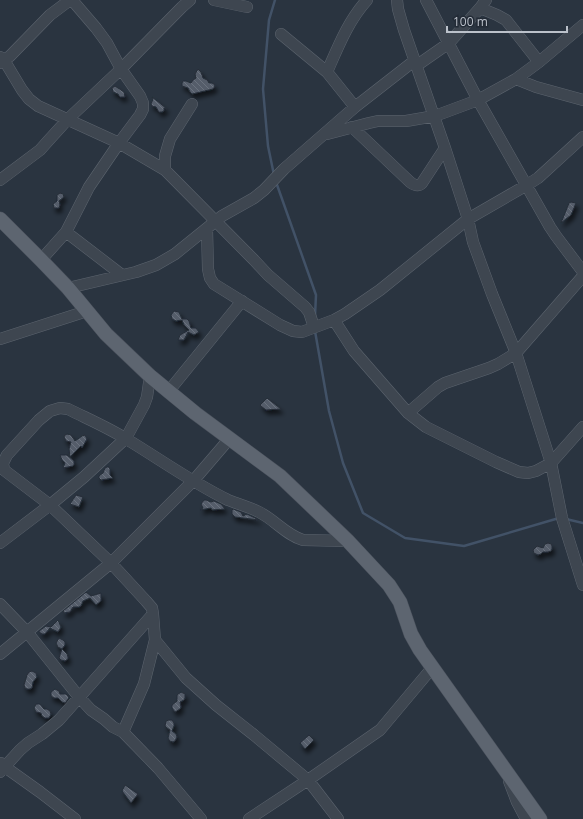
<svg xmlns="http://www.w3.org/2000/svg" width="583" height="819" font-family="'Open Sans',sans-serif">
	<defs>
		<pattern id="building-back-hatch" width="6" height="6" patternUnits="userSpaceOnUse"><rect width="6" height="6" fill="#545d6a"/><path d="M-1 5l2 2M0 0l6 6M5-1l2 2" fill="none" stroke="#6b727e"/></pattern>
		<filter id="shadow"><feDropShadow dx="2.5" dy="4.5" stdDeviation="2" flood-color="#0009"/></filter>
	</defs>
	<rect width="100%" height="100%" fill="#2a3440"/>
	<g fill="none" stroke-linecap="round" stroke-linejoin="round">
		<path stroke="#425267" stroke-width="2.5" d="M274,175l-6,-29 -5,-57 6,-69 6,-20
			M276,182l40,113 -1,21
			M315,331l14,80 14,52 20,50 42,25 59,8 95,-28
			M566,519l17,4"/>
	</g>
	<path fill="url(#building-back-hatch)" stroke="#252d38" filter="url(#shadow)" d="M198,69l3,3 2,6 4,2 2,3h3l2,1 1,2 -2,3 -21,5 -2,-2 -2,-4 -6,-2v-3l1,-2h3l5,2 2,-3 3,-2 -1,-4z
		M115,86l9,6 1,5h-5l-2,-3 -5,-2 -1,-4z
		M152,97l4,3 11,9 -3,-1v3l-2,1h-3l-3,-5 -4,-1 -1,-2 2,-5z
		M60,193l3,1 1,3 -5,4 1,4 -1,3h-5l-1,-4 4,-3v-6z
		M571,202l5,1 -5,12 -10,8 8,-20z
		M174,311l5,1 3,7h5l2,2 2,7h5l3,4 -5,3 -6,-3 -4,8h-6l2,-5 9,-5 -5,-5 -2,-5 -6,1 -4,-2 -1,-4z
		M267,398l14,11 -15,1 -6,-5z
		M67,434l4,1 4,6 7,-5 3,-1 2,4 -5,9 -1,-2 -11,11 -1,-8 2,-7 -5,-1 -2,-4 1,-2z
		M60,455h7l7,6v4l-1,1 -10,2 2,-5 -3,-3z
		M107,467h2l1,2v6l3,3 -12,2 -2,-2v-2l1,-1 3,-2 2,-5z
		M76,495l7,2 -4,10 -9,-3z
		M204,500h2l5,2 3,-1 7,3 4,5 -13,1 -1,-2 -11,2 3,-2 -2,-4z
		M233,509l8,3 2,4 4,-2 12,6 -24,-3 -3,-3v-4z
		M548,543l3,1 1,2v3l-1,2 -3,1h-5l-2,2 -3,1 -4,-2 -1,-3 4,-4 6,2 2,-4z
		M86,592l5,4 10,-3v8l-5,4 -6,-7 -7,3 -2,5 -2,1h-6l-3,5 -6,1 -1,-2z
		M58,620l3,7 -1,2 -2,3 -8,-4 -5,6h-3l-3,-2v-1l7,-5 5,1z
		M59,638l4,2 2,2v3l-3,4 5,5 1,3v2l-3,2 -4,-1 -2,-2 3,-9 -4,-2 -2,-4z
		M32,671l4,2 1,4 -4,5 -1,6 -2,1h-3l-2,-1 -1,-3 3,-10 2,-3z
		M55,689l4,2 1,3h6l2,2 1,2 -4,5 -3,-1 -4,-4h-4l-3,-2v-4z
		M181,692l4,2v4l-1,2 -4,2 1,5 -1,2 -5,3 -3,-4v-3l5,-4v-6z
		M36,704h4l4,5h3l3,2 1,3 -2,4h-4l-3,-2 -1,-3 -5,-1 -2,-4z
		M169,720h3l2,3v3l-2,5 4,3 1,3 -2,4 -2,1 -3,-1 -2,-3 2,-8 -3,-2 -2,-2 1,-5z
		M309,735l5,5 -9,9 -5,-6z
		M125,785l13,9 -7,9 -9,-12z"/>
	<g fill="none" stroke-linecap="round" stroke-linejoin="round">
		<defs>
			<path id="minor" d="M214,0l33,7
				M397,0l1,9 6,21 41,118 23,71 5,23 19,52 24,59 35,110 11,55 21,67
				M426,0l52,100 72,127 6,9 27,36
				M480,8l17,7 9,5 33,42
				M281,34l46,38 28,35
				M0,57l4,3 18,30 7,9 9,7 81,37 46,27 89,90 14,15 37,32 4,5 5,15
				M0,63l10,-7 40,-41 20,-15
				M416,66l33,-23 31,-35 6,-8
				M327,72c11,-25 21,-51 40,-72
				M516,79l23,-17 44,-37
				M352,127l58,55c4,3 8,5 12,1l23,-35
				M327,134l42,-11 9,-2h28l29,-5 43,-16 38,-21 20,8 47,13
				M165,170v-14l5,-17 22,-35
				M0,180l40,-30 8,-9 20,-22 53,-50 61,-62 8,-7
				M207,229l1,40 2,9 4,6 66,41 13,6 9,1 32,-12 11,-6 35,-24 88,-71 59,-34 11,-7 45,-41
				M66,232l56,43
				M41,260l25,-28 23,-45 30,-44 21,-28 3,-6v-6l-3,-7 -19,-27 -14,-26 -11,-15 -24,-28
				M68,288l68,-16 20,-7 19,-11 47,-38 32,-18 10,-8 20,-21 71,-62 59,-46
				M334,320l20,31 54,62 18,14 70,35 23,10 9,1 8,-2 15,-8 32,-36
				M0,339l87,-28
				M168,392l74,-91
				M408,413l30,-26 7,-4 44,-15 9,-4 18,-11 67,-77
				M0,543l50,-38 34,-28 42,-39 18,-33 3,-8 3,-21
				M0,604l27,28 52,65 12,13 13,9 9,8 10,5 35,36 43,51
				M155,640l31,38 30,27 38,30 54,45 30,39
				M0,654l111,-91 83,-83 36,-42
				M123,732l21,-48 11,-44 -2,-26 -1,-6 -6,-7 -35,-38 -61,-58 -46,-35 -1,-7 4,-8 32,-35 11,-9 10,-3 8,1c20,10 41,19 60,31 33,20 65,43 100,60 10,4 21,7 31,12 16,8 27,23 44,28l45,1
				M1,763l4,4 35,25 35,27
				M0,772l20,-22 8,-7 14,-9 17,-14 94,-106
				M509,781l8,21 9,17
				M249,819l59,-39 72,-50 52,-62"/>
			<path id="major" d="M0,219l41,41 27,28 38,46 44,42 45,37 85,63 68,65 41,44 11,17 11,32 9,16 120,169"/>
		</defs>
		<use href="#minor" stroke="#5c646e" stroke-width="12"/>
		<use href="#major" stroke="#484f5a" stroke-width="15"/>
		<use href="#minor" stroke="#3e4650" stroke-width="11"/>
		<use href="#major" stroke="#5d6570" stroke-width="14"/>
	</g>
	<path d="M447 26v6h120v-6" fill="none" stroke="#bbc1ca" stroke-width="2"/>
	<text x="453" y="26" font-size="12" fill="#bbc1ca" stroke="#232b36" stroke-width="3" paint-order="stroke">100 m</text>
</svg>
